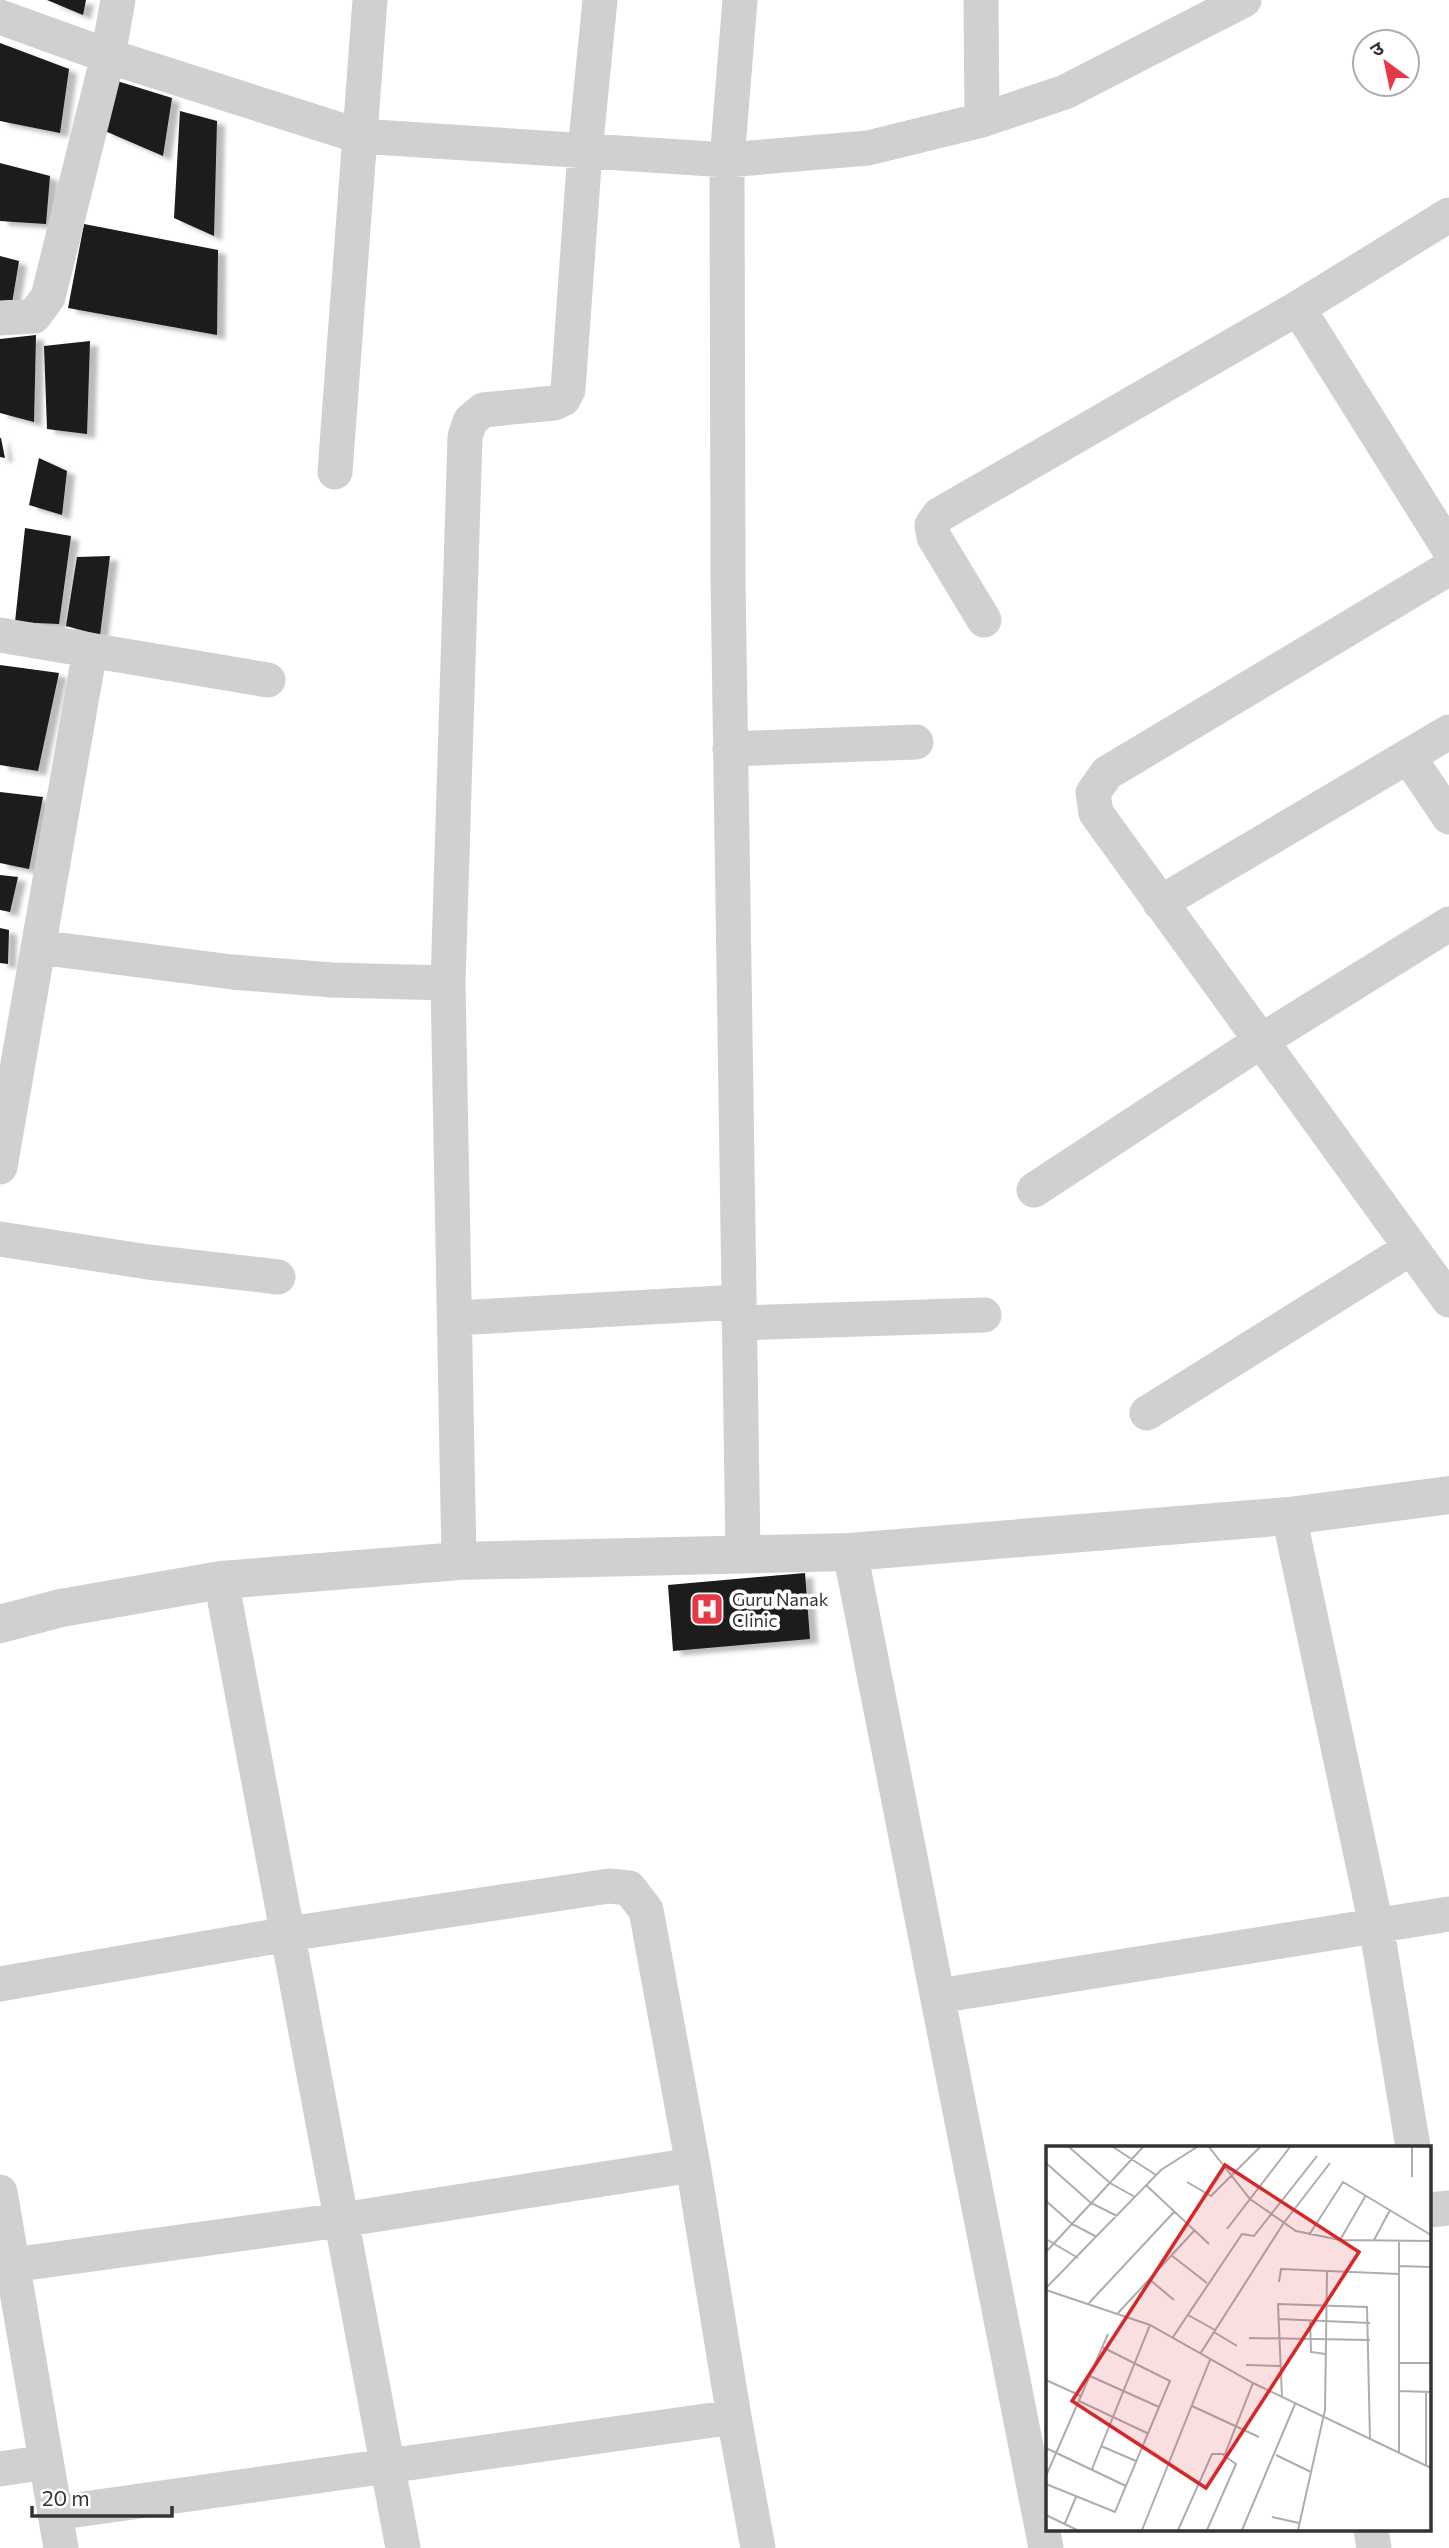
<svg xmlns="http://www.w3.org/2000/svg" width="1449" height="2548" font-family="Commissioner,'Noto Sans Devanagari',sans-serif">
	<defs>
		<filter id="shadow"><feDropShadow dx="8" dy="4.5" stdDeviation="2" flood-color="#0004"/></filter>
	</defs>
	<rect width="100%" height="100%" fill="#fff"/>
	<path fill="#1a1a1a" filter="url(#shadow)" d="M47,0h39l-3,15z
		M0,43l69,26 -9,64 -60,-12z
		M117,81l55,17 -9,58 -58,-25z
		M180,111l37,10 -3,115 -40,-18z
		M0,163l50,13 -4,48 -46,-3z
		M84,224l134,26 -1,85 -149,-27z
		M0,256l19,5 -7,42 -12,-1z
		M36,335l-2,87 -34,-9v-74z
		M90,341l-3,93 -40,-5 -3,-83z
		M0,438h1l4,20 -5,-1z
		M39,458l28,13 -5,44 -33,-10z
		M25,528l46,8 -12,88 -44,-2z
		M110,556l-10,79 -34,-9 11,-69z
		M0,665l59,8 -21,98 -38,-6z
		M0,792l43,5 -14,72 -29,-6z
		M0,875l18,2 -8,35 -10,-2z
		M0,928l9,2 -1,34 -8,-1z
		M805,1573l5,66 -137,12 -5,-66z"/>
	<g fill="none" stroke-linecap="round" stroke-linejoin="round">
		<path stroke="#d0d0d0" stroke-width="35" d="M740,0l-13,160 1,419 15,974
			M981,0l1,120
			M0,17l108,39 251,80 368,24 141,-12 114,-28 83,-28 179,-92
			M1298,308l151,241
			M0,318l34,-2 14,-19 60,-241 10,-56
			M335,472l35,-472
			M1449,568l-342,205 -14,20 3,20 353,487
			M984,620l-50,-83 -2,-12 7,-10 359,-207 151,-93
			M0,635l268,45
			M730,749l186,-7
			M1408,756l41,61
			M1160,903l289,-171
			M38,947l194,25 100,8 116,3
			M0,1167l90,-517
			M1034,1190l227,-149 188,-117
			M0,1239l148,23 130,15
			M456,1318l283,-16
			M739,1323l245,-8
			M1147,1413l264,-165
			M1289,1516l87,409 37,222
			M850,1552l196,996
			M459,1561l-11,-578 17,-546 5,-16 13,-11 71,-7 9,-4 5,-9 17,-239 15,-151
			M221,1580l182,968
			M0,1984l288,-50 321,-48 20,2 17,22 47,255 41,252 24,131
			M938,1996l511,-82
			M0,2192l61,356
			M1430,2210l19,-2
			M12,2265l329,-45 352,-55
			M0,2469l46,-7
			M55,2513l679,-96
			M1371,2529l3,19"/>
		<path stroke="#d0d0d0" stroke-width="38" d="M0,1624l61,-16 160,-28 238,-19 391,-9 439,-36 160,-21"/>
	</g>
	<defs>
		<symbol id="hospital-square" viewBox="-11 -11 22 22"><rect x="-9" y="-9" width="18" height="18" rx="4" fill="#e63946" stroke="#fff"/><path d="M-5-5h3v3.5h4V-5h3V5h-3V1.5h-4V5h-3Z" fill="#fff"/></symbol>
	</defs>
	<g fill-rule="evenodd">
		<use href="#hospital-square" x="688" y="1590" width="38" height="38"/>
	</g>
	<g text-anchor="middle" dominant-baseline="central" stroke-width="7" stroke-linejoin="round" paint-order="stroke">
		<g font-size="18" fill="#333" stroke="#fff" text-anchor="start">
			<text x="732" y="1599">Guru Nanak<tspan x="732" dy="21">Clinic</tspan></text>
		</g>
	</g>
	<g transform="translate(1046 2146)">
		<rect width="385" height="385" fill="#fff"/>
		<path fill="none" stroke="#adadad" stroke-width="2" d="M23,1l41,36 25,14M67,1l43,28M163,1l41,52 46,32 44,9 91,1M0,17l45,40 26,13M366,31v-30M141,36l24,14 49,-49M100,39l63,59M0,55l26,23 25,13M181,83l63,-82M263,89l34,-53 88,53M0,93l32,19M294,94l26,-45M328,94l16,-30M0,106l97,-105M125,109l36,28M353,120l32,1M103,133l25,21M233,136l2,-13 118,5M0,142l115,-118 36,-23M0,144l104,35 103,58 178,85M43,157l85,-91M72,167l76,-82M142,169l27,15M232,173l92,4M264,174l1,32 14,2M168,186l23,14M127,191l69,-103 12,2 63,-80M203,192l121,2M154,208l83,-130 47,-61M353,217h32M200,219l34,1M44,230l69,31M0,234l35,16M353,245l32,1M380,245v75M236,251l-4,-93 89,3 3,133M33,255l68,32M146,260l67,31M55,300l35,15M0,302l80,38M353,308v-213M230,309l35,17M46,323l58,-144M0,330l62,-142M0,338l69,28 55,-131 -68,-34M0,369l31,15M226,371l27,6M19,377l11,-26M96,384l68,-170M132,384l34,-76h13l28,-71M161,384l29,-66 -13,-9M196,384l53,-126M252,384l27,-120 2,-138"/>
		<path fill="#d62828" fill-opacity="0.15" stroke="#d62828" stroke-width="3.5" d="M179,19l134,87 -153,236 -134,-87z"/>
		<rect width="385" height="385" fill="none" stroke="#333" stroke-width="3.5"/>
	</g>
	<g transform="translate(1386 63) rotate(327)"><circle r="33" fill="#ffffff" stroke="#adadad" stroke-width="2"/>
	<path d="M0-5L12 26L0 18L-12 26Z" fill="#e63946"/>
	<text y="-10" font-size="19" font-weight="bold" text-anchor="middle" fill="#333333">उ</text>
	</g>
	<path d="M32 2506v10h140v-10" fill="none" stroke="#333333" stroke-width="3.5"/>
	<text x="42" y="2506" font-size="21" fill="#333333" stroke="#ffffff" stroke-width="5" paint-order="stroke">20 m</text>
</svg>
